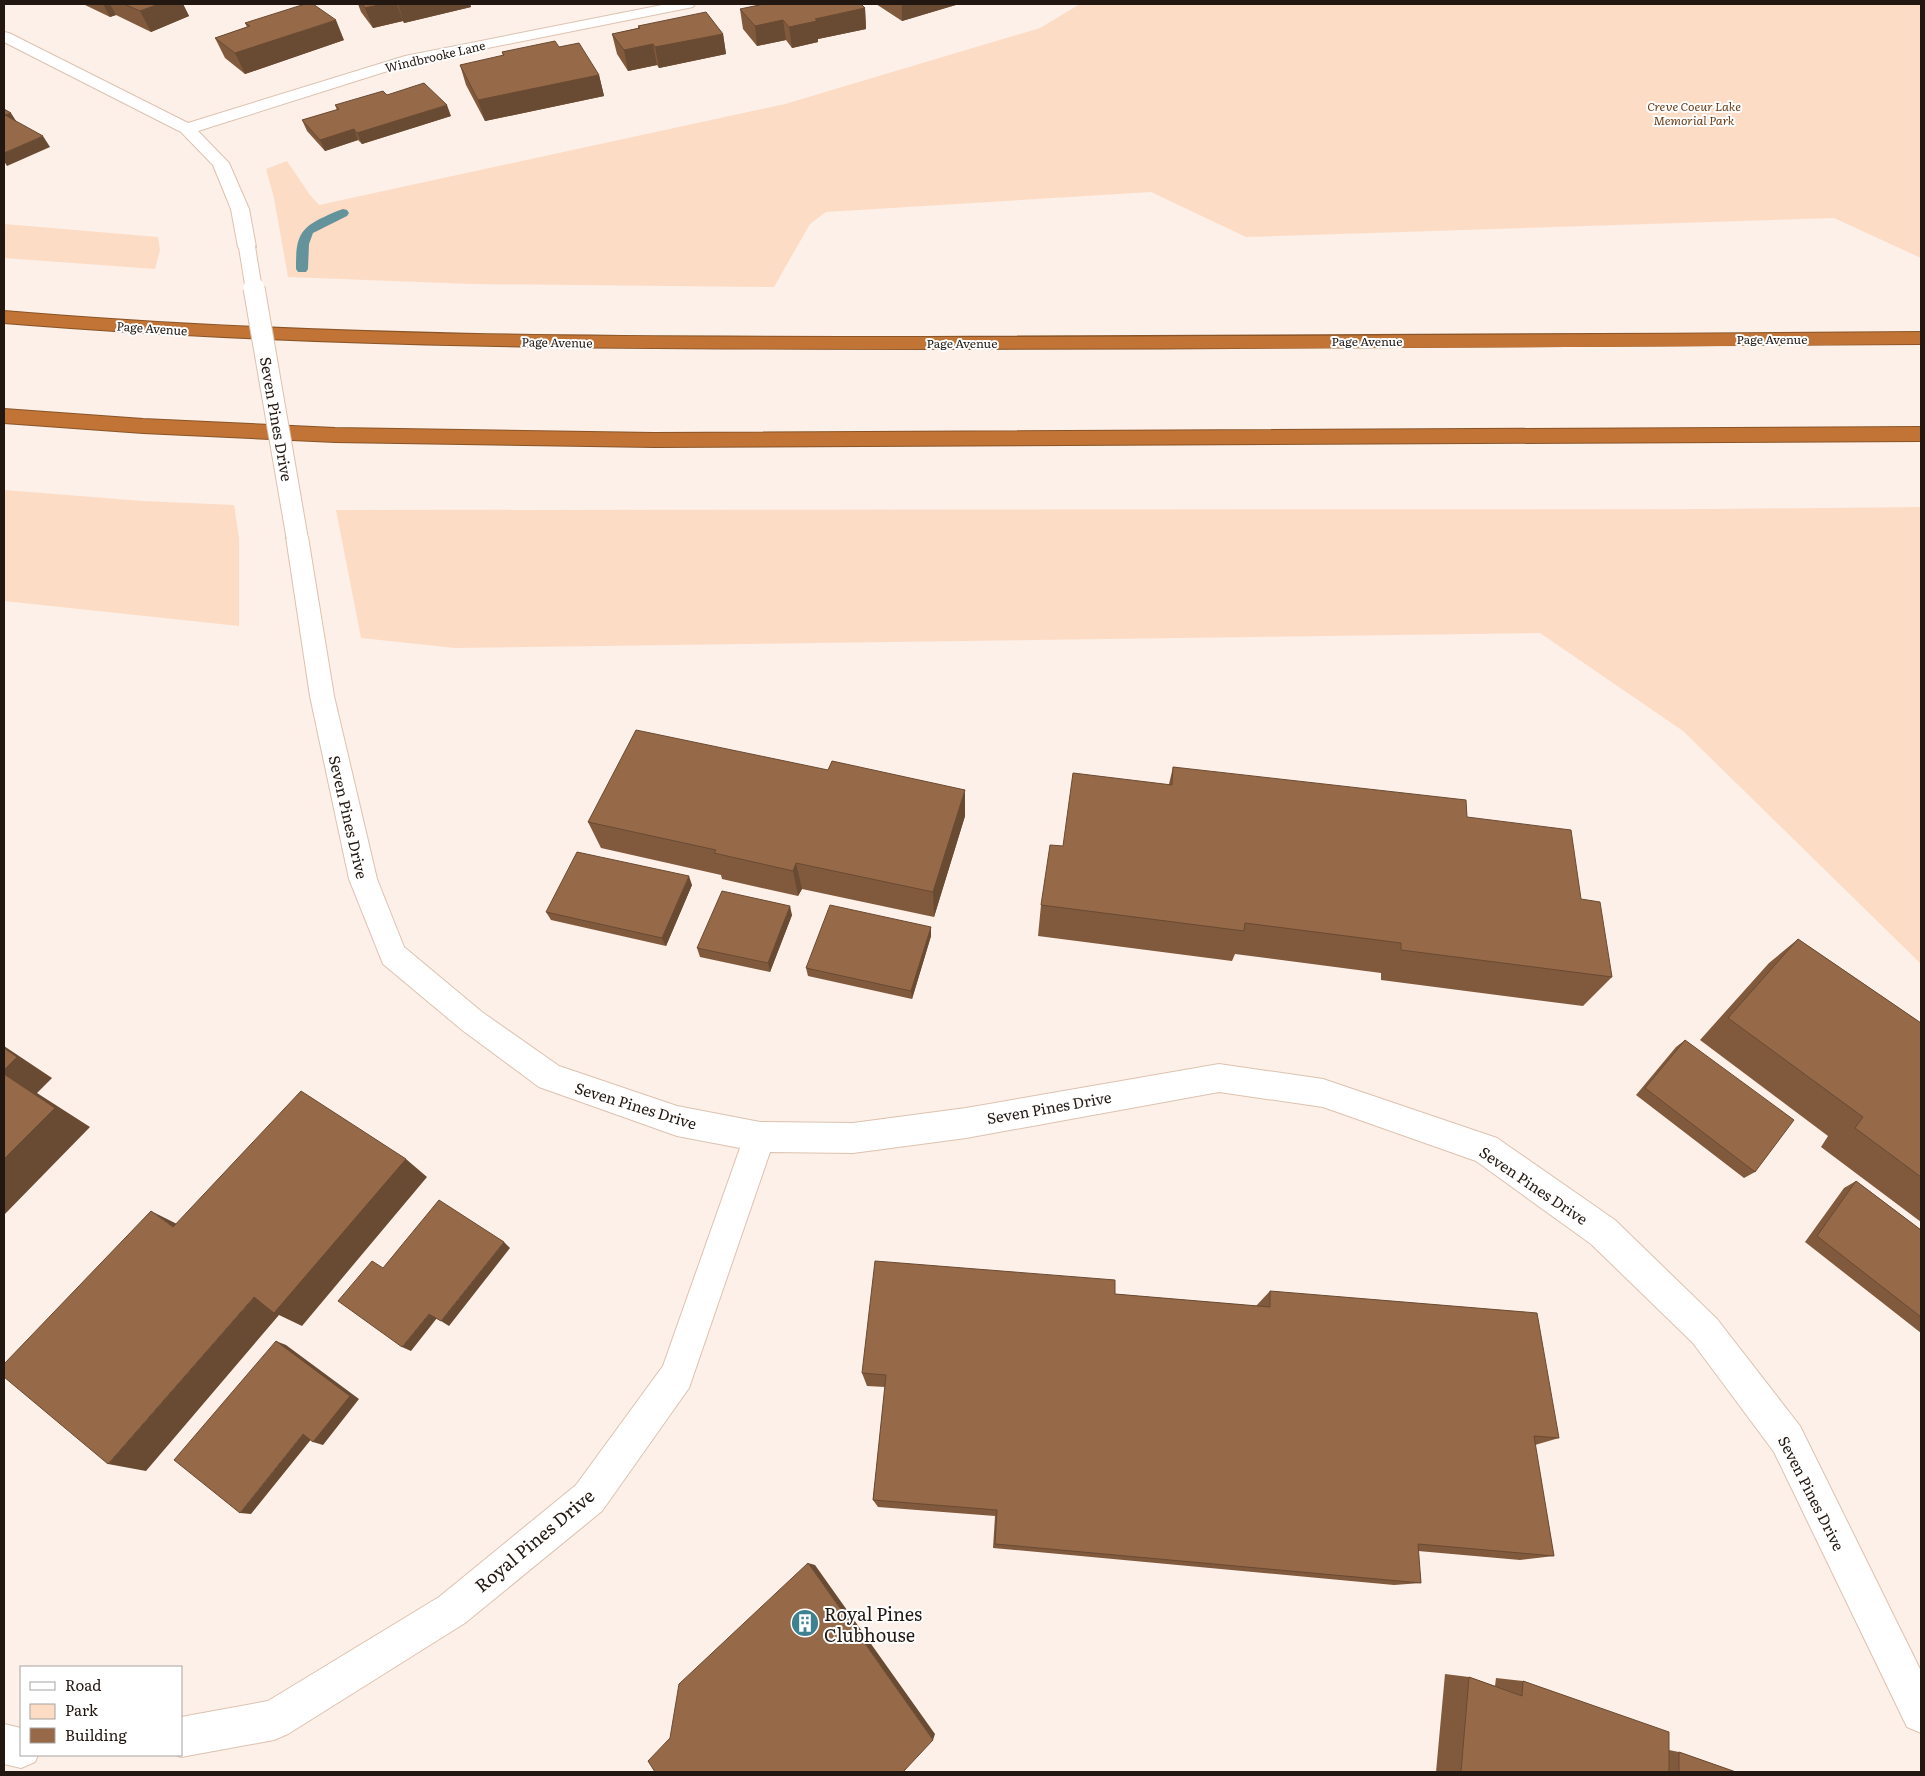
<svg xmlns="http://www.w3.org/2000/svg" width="1925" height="1776" font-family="Literata,serif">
	<rect width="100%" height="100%" fill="#fcf0e8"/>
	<path fill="#fddcc5" d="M1080,4h841v254l-87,-40 -588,19 -95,-45 -325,20 -16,12 -36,63 -303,-3 -183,-7 -14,-79 -8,-29 21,-8 23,34 9,10 466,-101 255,-76z
		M4,224l154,13 2,13 -5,19 -151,-11z
		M4,490l139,11 91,4 5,33v88l-235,-25z
		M1921,507v457l-238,-233 -143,-98 -1085,15 -94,-10 -25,-128 1377,-1z"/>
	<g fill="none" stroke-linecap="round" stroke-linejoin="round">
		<path fill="#64939c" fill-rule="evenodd" d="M343,209l4,1 2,3 -2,3 -34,17 -4,11 -1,25 -2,3h-8l-2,-3c0,-28 1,-40 28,-52 6,-3 12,-6 19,-8z"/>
		<defs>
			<path id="minor" d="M667,4h28l-2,3 -280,56 -215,68 31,32 20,46 7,38 -3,4 -6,1 -6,-1 -3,-4 -7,-38 -18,-44 -32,-33 -177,-90v-10l5,1 179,90 217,-67z
				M297,529l8,3 3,5 26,159 43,183 27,68 78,65 77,54 118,40 83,16 93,1 113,-15 253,-44 104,15 174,59 118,82 102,99 83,107 121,245v62l-14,-6 -133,-275 -81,-109 -102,-99 -115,-83 -153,-54 -104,-15 -253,46 -75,10 -38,5 -83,-1 -81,236 -87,123 -137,112 -177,111 -14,6 -93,17 -5,-2h5v-38l87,-16 171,-104 137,-112 87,-119 77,-218 -63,-12 -138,-49 -77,-57 -79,-66 -34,-85 -39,-183 -24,-159 3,-5z
				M4,1724l17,4v27h17l-3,7 -14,6 -17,-4z"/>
			<path id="highway" d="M4,311c308,26 616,26 924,26 331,0 662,-3 993,-5v12c-318,4 -636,4 -954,5 -321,0 -642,0 -963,-26z
				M4,409l139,10 192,9 319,5 1267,-6v14l-1267,6 -319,-5 -192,-9 -139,-10z"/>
		</defs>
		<use href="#minor" stroke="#ddc2af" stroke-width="2"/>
		<use href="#highway" stroke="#895428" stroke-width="2"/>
		<use href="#minor" fill="#fff" fill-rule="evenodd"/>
		<use href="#highway" fill="#c17435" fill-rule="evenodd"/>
		<defs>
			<path id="minor-bridge-far1" d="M247,247l7,43"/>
			<path id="minor-bridge" d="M254,288l43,249"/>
		</defs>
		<use href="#minor-bridge-far1" stroke="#ddc2af" stroke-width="18" stroke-linecap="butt"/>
		<use href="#minor-bridge" stroke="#ddc2af" stroke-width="23" stroke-linecap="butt"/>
		<use href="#minor-bridge-far1" stroke="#fff" stroke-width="16"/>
		<use href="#minor-bridge" stroke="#fff" stroke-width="21"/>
	</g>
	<path fill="#815a3e" d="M83,4h100l6,12 -38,16 -35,-17 -6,2z
		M358,4h112l1,3 -67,16 -1,-2 -30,7 -12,-16z
		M876,4h83l-57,17z
		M865,8l1,21 -48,10v3l-26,6 -6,-8 -29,6 -14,-17 -3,-20z
		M245,23l99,17 -99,34 -20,-16 -10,-20 32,-11z
		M638,26l85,8 3,20 -67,14 -2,-3 -29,6 -11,-17 -5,-20 26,-6z
		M559,47l40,28 5,21 -119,25 -19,-36 -6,-20 43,-9 -1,-4z
		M387,95l64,21 -89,28 -4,-4 -33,11 -18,-20 -5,-11 35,-10 -2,-5z
		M1173,767l294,50 114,82 31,78 -29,29 -202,-26v-7l-146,-19 -3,7 -194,-25 3,-31 128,-121z
		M828,770l137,20v26l-31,101 -132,-28 -4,7 -76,-17 -1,-4 -120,-27 -13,-26z
		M692,885l-26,61 -115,-26 -5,-8z
		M792,915l-22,57 -70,-15 -3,-9z
		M931,927v9l-19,63 -104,-23 -2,-8z
		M1798,939l123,84v199l-100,-75 7,-11 -128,-96 69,-77z
		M1685,1040l70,132 -11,6 -108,-83 40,-48z
		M1856,1181l65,49v103l-116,-91 39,-54z
		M1270,1291l289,147 -24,7 19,111 -34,4 -102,-9 3,32 -27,2 -401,-37 2,-32 -117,-9 -5,-7 12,-113 -18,-1 -5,-13 253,-79 141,12z
		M1445,1674l24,3 26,9 1,-8 27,3 146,69 10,2 57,20h-300z"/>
	<path fill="#694a32" d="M103,4h7l6,11 -6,2z
		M159,4h24l6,12 -38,16 -11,-21z
		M383,4h14l6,17 -30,7 -8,-20z
		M398,4h72l1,3 -67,16z
		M902,4h57l-57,17z
		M865,8l1,21 -48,10v3l-26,6 -3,-21 26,-8z
		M336,20l8,20 -99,34 -10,-21z
		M783,20l3,20 -29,6 -2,-20z
		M723,34l3,20 -67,14 -4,-21z
		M653,44l4,21 -29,6 -4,-21z
		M599,75l5,21 -119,25 -7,-21z
		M447,105l4,11 -89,28 -5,-11z
		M11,113l7,11 -13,-9z
		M354,129l4,11 -33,11 -5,-11z
		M43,136l7,11 -43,19 -3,-5v-8z
		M965,790v26l-31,101 -1,-25z
		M796,863l6,26 -4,7 -5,-25z
		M689,876l3,9 -26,61 -4,-8z
		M790,906l2,9 -22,57 -2,-9z
		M931,927v9l-19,63 -1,-8z
		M4,1046l48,32 -15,15 53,34 -86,88z
		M406,1159l21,18 -125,149 -23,-11 -133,156 -38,-7 146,-167z
		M151,1211l32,16h-10z
		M504,1242l6,6 -61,78 -8,-5z
		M429,1314l8,4 -26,33 -9,-4z
		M276,1341l10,4 73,54 -36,46 -10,-3z
		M303,1434l10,3 -62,77 -11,-1z
		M808,1563l7,2 120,169 -2,6z"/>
	<path fill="#966948" stroke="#694a32" d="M124,4h35l-19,7z
		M305,4h8l23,16 -101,33 -20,-15 35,-12 -5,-3z
		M362,4h21l-18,4z
		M764,4h97l4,4 -50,11 2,2 -28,6 -6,-7 -28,6 -15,-17z
		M706,12l17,22 -68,13 -2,-3 -29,6 -12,-16 28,-6 -2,-2z
		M555,41l4,6 20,-4 20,32 -121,25 -18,-35 44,-10 -2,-3z
		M424,83l23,22 -90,28 -3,-4 -34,11 -18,-20 37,-11 -4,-4 48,-14 4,4z
		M4,109l7,4 -6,2 38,21 -39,17z
		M636,730l192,40 4,-9 133,29 -32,102 -137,-29 -3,8 -79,-18 2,-3 -128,-28z
		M1173,767l293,33 1,17 104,13 10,69 19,3 12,75 -211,-27v-7l-156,-20 -1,8 -203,-26 9,-60 13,1 10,-73 99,12z
		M577,852l112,24 -27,62 -116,-26z
		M722,891l68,15 -22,57 -71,-15z
		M830,905l101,22 -20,64 -105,-23z
		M1798,939l123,84v154l-66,-49 8,-11 -135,-99z
		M1685,1040l109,80 -39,52 -110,-84z
		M4,1048l13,9 -13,13z
		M4,1074l51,34 -51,51z
		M301,1091l105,68 -132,154 -20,-16 -146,167 -104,-87v-13l147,-153 22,16z
		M1856,1181l65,49v87l-104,-81z
		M439,1200l65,42 -63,79 -12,-7 -27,33 -64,-46 34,-40 11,7z
		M875,1261l240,19v14l155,13v-16l267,22 22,125 -25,-2 20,120 -136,-12 3,39 -426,-39 2,-34 -124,-10 13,-125 -24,-2z
		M276,1341l74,55 -37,46 -10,-8 -63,79 -66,-53z
		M808,1563l125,177 -30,32h-248l-7,-11 22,-23 9,-54z
		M1469,1677l53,19 1,-15 146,51v40h-208z
		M1679,1752l57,20h-57z"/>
	<defs>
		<symbol id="building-disc" viewBox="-11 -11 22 22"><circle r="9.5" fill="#3e8290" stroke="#fff"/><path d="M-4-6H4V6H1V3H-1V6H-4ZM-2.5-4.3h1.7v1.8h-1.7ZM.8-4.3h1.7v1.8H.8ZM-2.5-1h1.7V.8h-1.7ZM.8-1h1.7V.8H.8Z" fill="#fff"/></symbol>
	</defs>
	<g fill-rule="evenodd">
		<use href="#building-disc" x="789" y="1607" width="32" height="32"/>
	</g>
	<g text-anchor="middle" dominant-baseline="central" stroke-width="4" stroke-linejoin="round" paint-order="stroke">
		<g font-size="12" fill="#221811" stroke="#fff">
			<text transform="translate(435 56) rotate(-13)">Windbrooke Lane</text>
			<text transform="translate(152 328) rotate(4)">Page Avenue</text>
			<text x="1772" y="339">Page Avenue</text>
			<text x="1367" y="341">Page Avenue</text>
			<text transform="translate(557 342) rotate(1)">Page Avenue</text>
			<text x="962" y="343">Page Avenue</text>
		</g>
		<g font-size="12" font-style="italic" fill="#6b3d16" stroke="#fff">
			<text x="1694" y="106">Creve Coeur Lake<tspan x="1694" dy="14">Memorial Park</tspan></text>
		</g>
		<g font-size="15" fill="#221811" stroke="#fff">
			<text transform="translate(277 419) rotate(80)">Seven Pines Drive</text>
			<text transform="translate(349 817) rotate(77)">Seven Pines Drive</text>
			<text transform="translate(636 1105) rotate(17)">Seven Pines Drive</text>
			<text transform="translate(1049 1107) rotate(-10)">Seven Pines Drive</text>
			<text transform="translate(1534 1185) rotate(34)">Seven Pines Drive</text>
			<text transform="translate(1812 1493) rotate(63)">Seven Pines Drive</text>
		</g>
		<g font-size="18" fill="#221811" stroke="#fff">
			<text transform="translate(534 1540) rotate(-40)">Royal Pines Drive</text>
		</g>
		<g font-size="18" fill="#221811" stroke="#fff" text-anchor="start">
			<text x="824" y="1613">Royal Pines<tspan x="824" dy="21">Clubhouse</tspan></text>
		</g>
	</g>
	<rect width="1925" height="1776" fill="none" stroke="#221811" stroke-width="10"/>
	<rect x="20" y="1666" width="162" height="90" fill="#ffffff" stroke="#a7a3a0"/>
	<rect x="30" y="1682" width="25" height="8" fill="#ffffff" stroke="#a7a3a0"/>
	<text x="65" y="1691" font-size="15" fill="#221811">Road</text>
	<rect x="30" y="1704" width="25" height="15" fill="#fddcc5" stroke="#a7a3a0"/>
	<text x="65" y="1716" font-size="15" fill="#221811">Park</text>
	<rect x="30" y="1728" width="25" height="15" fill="#966948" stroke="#a7a3a0"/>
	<text x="65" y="1741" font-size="15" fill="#221811">Building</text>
</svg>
